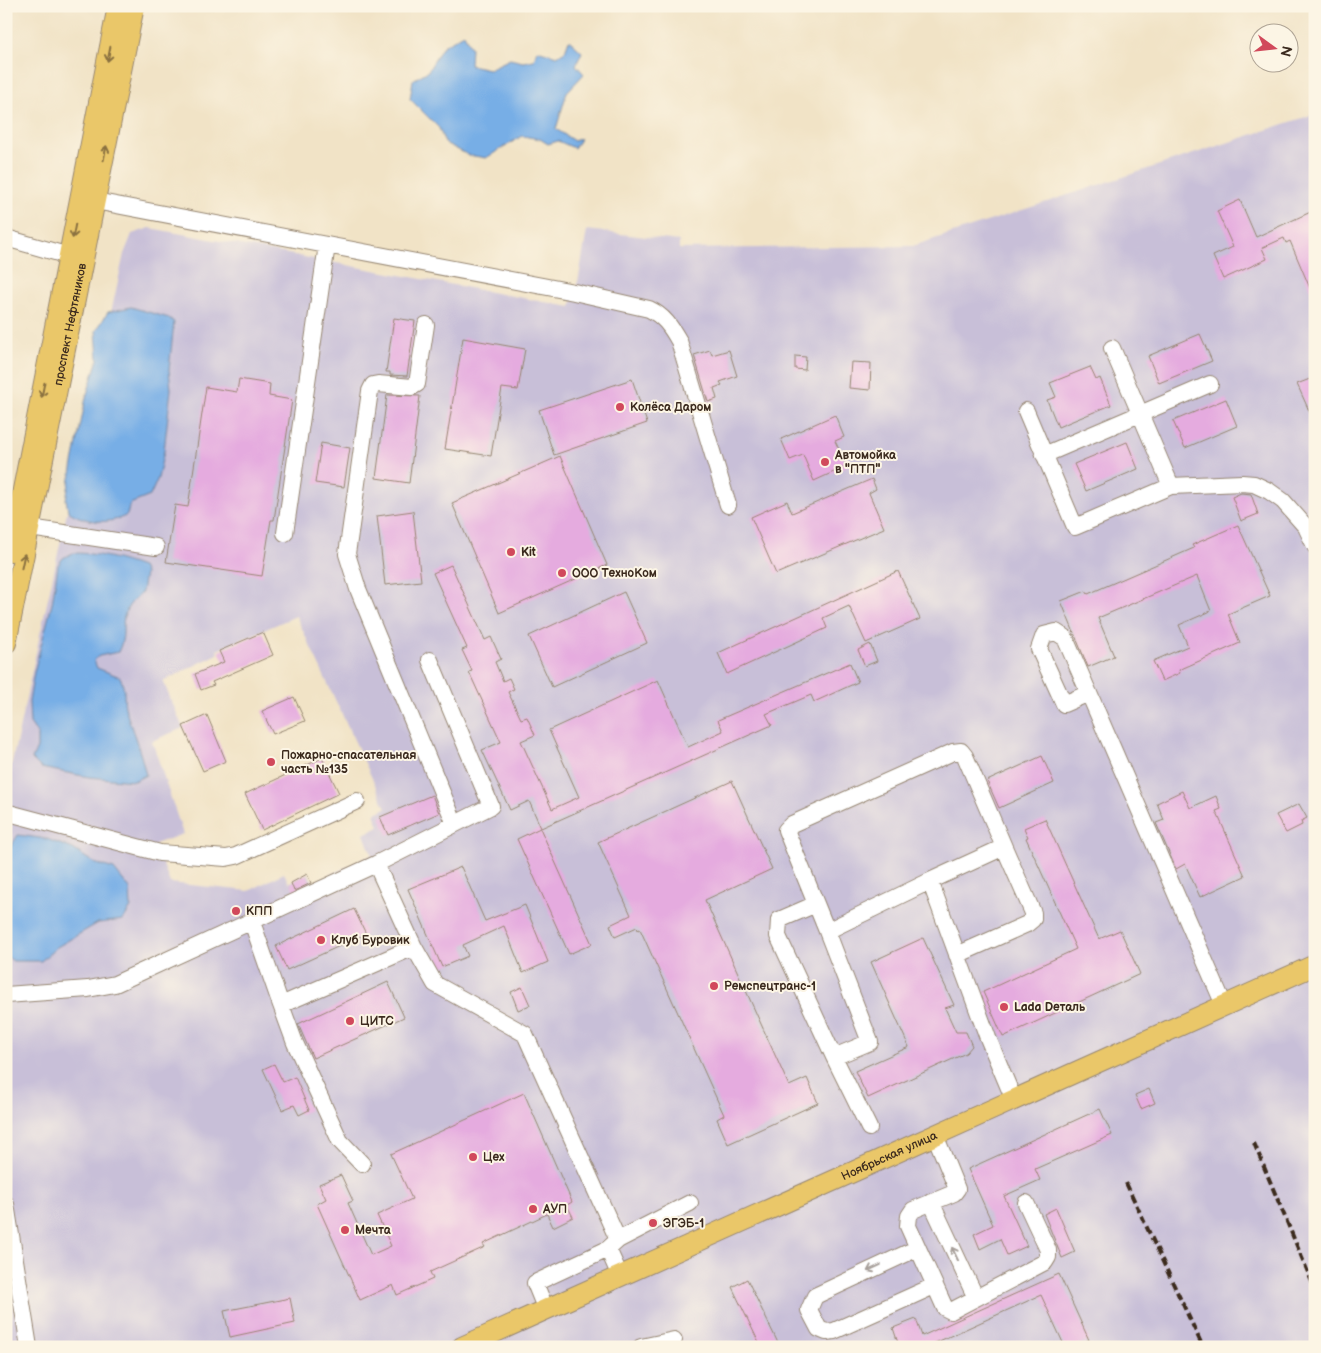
<svg xmlns="http://www.w3.org/2000/svg" width="1321" height="1353" font-family="'Balsamiq Sans',sans-serif">
	<rect width="100%" height="100%" fill="#fcf5e5"/>
	<filter id="ink" filterUnits="userSpaceOnUse"><feTurbulence type="fractalNoise" baseFrequency=".02" numOctaves="2"/><feDisplacementMap in="SourceGraphic" scale="10" xChannelSelector="R" yChannelSelector="G"/><feConvolveMatrix kernelMatrix="1 2 1 2 8 2 1 2 1" color-interpolation-filters="sRGB"/></filter>
	<filter id="wash" filterUnits="userSpaceOnUse"><feTurbulence type="fractalNoise" baseFrequency=".0096" numOctaves="4" result="noise"/><feDisplacementMap in="SourceGraphic" scale="20" xChannelSelector="R" yChannelSelector="G"/><feGaussianBlur stdDeviation="1.12" result="paint"/><feColorMatrix in="noise" values="0 0 0 0 0 0 0 0 0 0 0 0 0 0 0 0 0 1.4 0 .05"/><feComposite in="paint" operator="in"/></filter>
	<g filter="url(#wash)">
		<rect width="100%" height="100%" fill="#f1e3c6"/>
		<path fill="#c8bfd8" fill-rule="evenodd" d="M1315,114v1233h-1309v-558l118,-535 8,-20 18,-6 421,79 8,-30 8,-47 92,11v8l234,-3zM296,616l90,192 -12,6 5,12 -15,8 8,21 -59,28 -5,-10 -19,10 -5,-10 -35,18 -79,-8 -15,-39 28,-10 -31,-93 31,-13 -20,-47 55,-27 -1,-4z"/>
		<path fill="#77aee6" stroke="#596c82" d="M464,34l7,14 -1,17 19,4 21,-10 13,3 11,-2 3,-10 20,6 8,-5 4,-11 13,12 -6,13 8,9 -17,18 -11,37 18,12 7,-3 -7,10 -16,-7 -10,3 -8,-5 -18,-3 -36,22 -18,-3 -23,-12 -6,-15 -29,-29 3,-19 15,-9 15,-25z
			M131,307l38,11 5,4 -5,48 2,19 -7,62 -6,27 -8,18 -20,8 -3,11c-17,10 -42,8 -59,-4l-2,-12 20,-102 12,-38 -2,-28 12,-19z
			M73,553c24,0 47,6 69,14l3,6 -3,19c-31,27 -11,34 -24,60l-19,4 -5,4 3,8 23,9c7,15 2,21 6,34 7,22 15,41 20,64l-12,6 -45,-4 -48,-9 -9,-9 5,-11v-15l-7,-10 -1,-21 5,-30 18,-68 6,-39 5,-7z
			M18,835l29,4 26,10 21,14 20,6 16,20 1,18 -8,13 -25,3 -41,24 -16,14h-28l-7,-5v-78l3,-4 -3,-20z"/>
		<g id="blocks">
			<path fill="#e5abdf" d="M1240,200l16,37 59,-27v90l-25,-59 -4,2 -2,-5 -22,10 5,11 -44,20 -10,-23 20,-9 -16,-36z
				M394,318l21,3 -8,55 -17,-1v-3h-4z
				M1200,334l12,27 -53,22 -11,-27z
				M463,338l62,11 -7,41 -16,-2 -11,68 -46,-7z
				M710,350l2,5 17,-5 8,26 -17,6 2,3 -8,3 3,11 -9,3 -14,-47z
				M795,356l11,1 -1,13 -10,-1z
				M851,362l20,1 -1,27 -21,-2z
				M1090,367l6,13 4,-2 11,27 -53,22 -11,-27 9,-3 -6,-14z
				M1315,377v47l-18,-40z
				M239,379l31,5 -1,12 23,4 -18,120h-3l-9,56 -96,-14 9,-57 13,2 18,-120 31,5z
				M632,379l15,44 -93,32 -15,-45z
				M387,395l33,1 -11,87 -33,-5z
				M1226,399l11,27 -52,22 -12,-27z
				M835,415l9,22 -9,4 12,25 -33,15 -11,-26 -13,5 -9,-21z
				M1127,442l11,27 -52,22 -12,-27z
				M321,443l29,5 -6,39 -29,-4z
				M560,456l47,109 -108,48 -47,-110z
				M872,479l4,10 -7,4 15,35 -108,46 -25,-57 36,-16 5,12z
				M1241,493l10,1 7,20 -17,7 -9,-24z
				M413,511l8,70 -36,4 -8,-69z
				M1238,525l32,71 -42,18 12,29 -61,27 1,3 -18,8 -9,-20 35,-15 -9,-21 32,-14 -14,-35 -99,42 16,38 -26,11 -27,-66 25,-10 2,3 106,-46 -2,-3z
				M451,565l34,75 6,-3 10,22 -6,3 8,19 6,-3 5,11 -6,3 13,27 6,-2 8,18 -14,6 31,68 27,-12 -30,-67 109,-50 30,67 35,-16 -5,-11 132,-57 8,19 -44,20 -3,-7 -45,19 6,11 -231,103 -12,-27 -19,9 -28,-60 19,-8 -32,-70 3,-1 -10,-21 5,-2 -34,-75z
				M898,571l22,48 -54,24 -17,-37 -26,12 4,10 -100,46 -9,-21z
				M624,592l23,51 -95,44 -23,-51z
				M263,632l10,23 -61,27 2,3 -13,5 -6,-16 29,-12 -5,-11z
				M870,644l7,17 -12,5 -7,-16z
				M294,697l11,24 -32,13 -11,-23z
				M207,715l19,46 -23,10 -20,-45z
				M1042,756l12,27 -55,25 -12,-27z
				M322,758l17,35 -77,37 -17,-36z
				M732,781l40,88 -67,31 84,186 18,-8 11,25 -90,41 -11,-25 7,-4 -84,-186 -2,1 -1,-3 -22,10 -5,-12 21,-10 -33,-73z
				M1182,791l8,17 26,-12 5,13 -5,2 29,65 -45,21 -15,-33 -9,5 -20,-46 8,-3 -7,-17z
				M432,795l7,18 -51,22 -8,-18z
				M1299,804l8,14 -6,3 1,4 -16,8 -10,-18z
				M1045,819l54,120 21,-9 20,44 -137,63 -20,-45 93,-43 -50,-111 2,-1 -4,-9z
				M540,828l52,116 -23,10 -52,-115z
				M461,867l24,54 40,-16 23,57 -25,11 -19,-47 -41,19 5,11 -26,11 -34,-78z
				M307,874l4,9 -17,8 -3,-8z
				M354,909l12,25 -79,36 -11,-24z
				M923,938l31,67 -9,3 11,24h10l6,14 -6,7 -98,45 -13,-27 54,-24 -38,-85z
				M388,982l16,35 -91,41 -15,-34z
				M522,987l8,18 -12,5 -7,-18z
				M274,1064l9,18 12,-5 14,33 -10,5 -5,-10 -12,5 -19,-41z
				M1149,1089l6,14 -14,6 -6,-14z
				M524,1093l48,109 -5,3 6,12 -20,10 -6,-13 -64,30 2,3 -55,25 3,7 -36,16 -4,-10 -33,15 -43,-96 9,-5 -7,-15 22,-9 12,26 -5,2 23,52 20,-9 -14,-31 35,-16 -21,-45z
				M1100,1109l12,26 -77,34 5,11 -36,16 23,50 -20,9 -7,-16 -20,10 -6,-15 19,-9 -25,-56z
				M1056,1208l19,44 -13,6 -18,-44z
				M1059,1274l30,66 -16,7h-8l-24,-52 -115,52h-29l2,-1 -6,-18 23,-9 6,17z
				M747,1279l33,68h-19l-29,-60z
				M290,1298l5,25 -65,14 -6,-26z"/>
		</g>
	</g>
	<g filter="url(#ink)">
		<use href="#blocks" fill-opacity="0" stroke="#968672" stroke-width="1"/>
		<g fill="none" stroke-linecap="round" stroke-linejoin="round">
			<defs>
				<path id="minor" d="M95,201l479,91 75,17c15,7 22,18 30,32l49,164
					M6,238l63,18
					M426,325l-9,59 -5,3 -34,-3 -5,1 -3,6 -23,163 11,35 97,235
					M1112,348l59,138
					M1026,411l49,116 96,-41 71,-3 12,1 15,7 14,10 23,26 9,19
					M1044,455l166,-71
					M30,528l126,19
					M285,533l42,-288
					M1089,693l-25,11 -25,-55 5,-14 12,-3 9,6 159,367
					M9,813l151,40 66,5 10,-2 121,-55
					M376,864l38,83 21,37 90,50 93,206
					M816,904l-37,16 -1,16 56,121
					M252,922l29,83 133,-58
					M827,931l-41,-101 6,-6 161,-72 8,-1 4,5 39,91 -74,34
					M957,955l70,-31 6,-5v-6l-29,-66
					M6,995l82,-6 27,-5 261,-120 115,-58 -61,-146
					M281,1005l14,38 45,98 22,23
					M869,1128l-35,-71 36,-15 -43,-111 103,-50 58,157 26,62
					M935,1135l22,54 -3,4 -41,17 -4,6 -1,10 37,82 6,3 94,-49 3,-5v-7l-22,-47
					M931,1202l45,96
					M6,1204l23,143
					M918,1248l-103,48 -6,14 10,19 7,3 8,-1 100,-45
					M608,1249l12,27
					M546,1310l-11,-27 73,-34 10,-9 72,-37
					M641,1347l33,-7"/>
				<g id="major">
					<path d="M11,551l107,-545"/>
					<path id="s1" d="M6,643l128,-637"/>
					<path id="s2" d="M462,1347l853,-382"/>
				</g>
			</defs>
			<use href="#minor" stroke="#968672" stroke-width="18"/>
			<use href="#major" stroke="#968672" stroke-width="22"/>
			<use href="#minor" stroke="#fff" stroke-width="16"/>
			<use href="#major" stroke="#eac769" stroke-width="20"/>
			<path stroke="#3b2a1e" stroke-width="4" stroke-dasharray="8 4" stroke-linecap="butt" d="M1254,1143l61,146
				M1126,1183l77,164"/>
		</g>
		<defs><path id="oneway-shaft" d="M-6 0H5M1.5-3L5.5 0L1.5 3" fill="none" stroke-width="1.6" stroke-linecap="round" stroke-linejoin="round" transform="scale(1.25)"/></defs>
		<g stroke="#8a7140">
			<use href="#oneway-shaft" transform="translate(109 54) rotate(101)"/>
			<use href="#oneway-shaft" transform="translate(105 153) rotate(-79)"/>
			<use href="#oneway-shaft" transform="translate(74 231) rotate(101)"/>
			<use href="#oneway-shaft" transform="translate(43 390) rotate(101)"/>
			<use href="#oneway-shaft" transform="translate(23 561) rotate(-78)"/>
		</g>
		<g stroke="#a79f9a">
			<use href="#oneway-shaft" transform="translate(955 1254) rotate(-115)"/>
			<use href="#oneway-shaft" transform="translate(874 1268) rotate(155)"/>
		</g>
	</g>
	<g fill="#d1495b" stroke="#fcf5e5" stroke-width="2">
		<circle cx="620" cy="407" r="5"/>
		<circle cx="825" cy="462" r="5"/>
		<circle cx="511" cy="552" r="5"/>
		<circle cx="562" cy="573" r="5"/>
		<circle cx="271" cy="762" r="5"/>
		<circle cx="236" cy="911" r="5"/>
		<circle cx="321" cy="940" r="5"/>
		<circle cx="714" cy="986" r="5"/>
		<circle cx="1004" cy="1007" r="5"/>
		<circle cx="350" cy="1021" r="5"/>
		<circle cx="473" cy="1157" r="5"/>
		<circle cx="533" cy="1209" r="5"/>
		<circle cx="653" cy="1223" r="5"/>
		<circle cx="345" cy="1230" r="5"/>
	</g>
	<g text-anchor="middle" dominant-baseline="central" stroke-width="4" stroke-linejoin="round" paint-order="stroke">
		<g font-size="12" fill="#3b2a1e" stroke="#fcf5e5">
			<text stroke="none"><textPath href="#s1" startOffset="325">проспект Нефтяников</textPath></text>
			<text stroke="none"><textPath href="#s2" startOffset="468">Ноябрьская улица</textPath></text>
		</g>
		<g font-size="12" font-weight="bold" fill="#3b2a1e" stroke="#fcf5e5" text-anchor="start">
			<text x="630" y="407">Колёса Даром</text>
			<text x="835" y="455">Автомойка<tspan x="835" dy="14">в "ПТП"</tspan></text>
			<text x="521" y="552">Kit</text>
			<text x="572" y="573">ООО ТехноКом</text>
			<text x="281" y="755">Пожарно-спасательная<tspan x="281" dy="14">часть №135</tspan></text>
			<text x="246" y="911">КПП</text>
			<text x="331" y="940">Клуб Буровик</text>
			<text x="724" y="986">Ремспецтранс-1</text>
			<text x="1014" y="1007">Lada Dеталь</text>
			<text x="360" y="1021">ЦИТС</text>
			<text x="483" y="1157">Цех</text>
			<text x="543" y="1209">АУП</text>
			<text x="663" y="1223">ЭГЭБ-1</text>
			<text x="355" y="1230">Мечта</text>
		</g>
	</g>
	<rect width="1321" height="1353" fill="none" stroke="#fcf5e5" stroke-width="25"/>
	<g transform="translate(1274 48) rotate(105)"><circle r="24" fill="#fcf5e5" stroke="#afa495"/>
	<path d="M0-4L9 19L0 12L-9 19Z" fill="#d1495b"/>
	<text y="-8" font-size="14" font-weight="bold" text-anchor="middle" fill="#3b2a1e">N</text>
	</g>
</svg>
